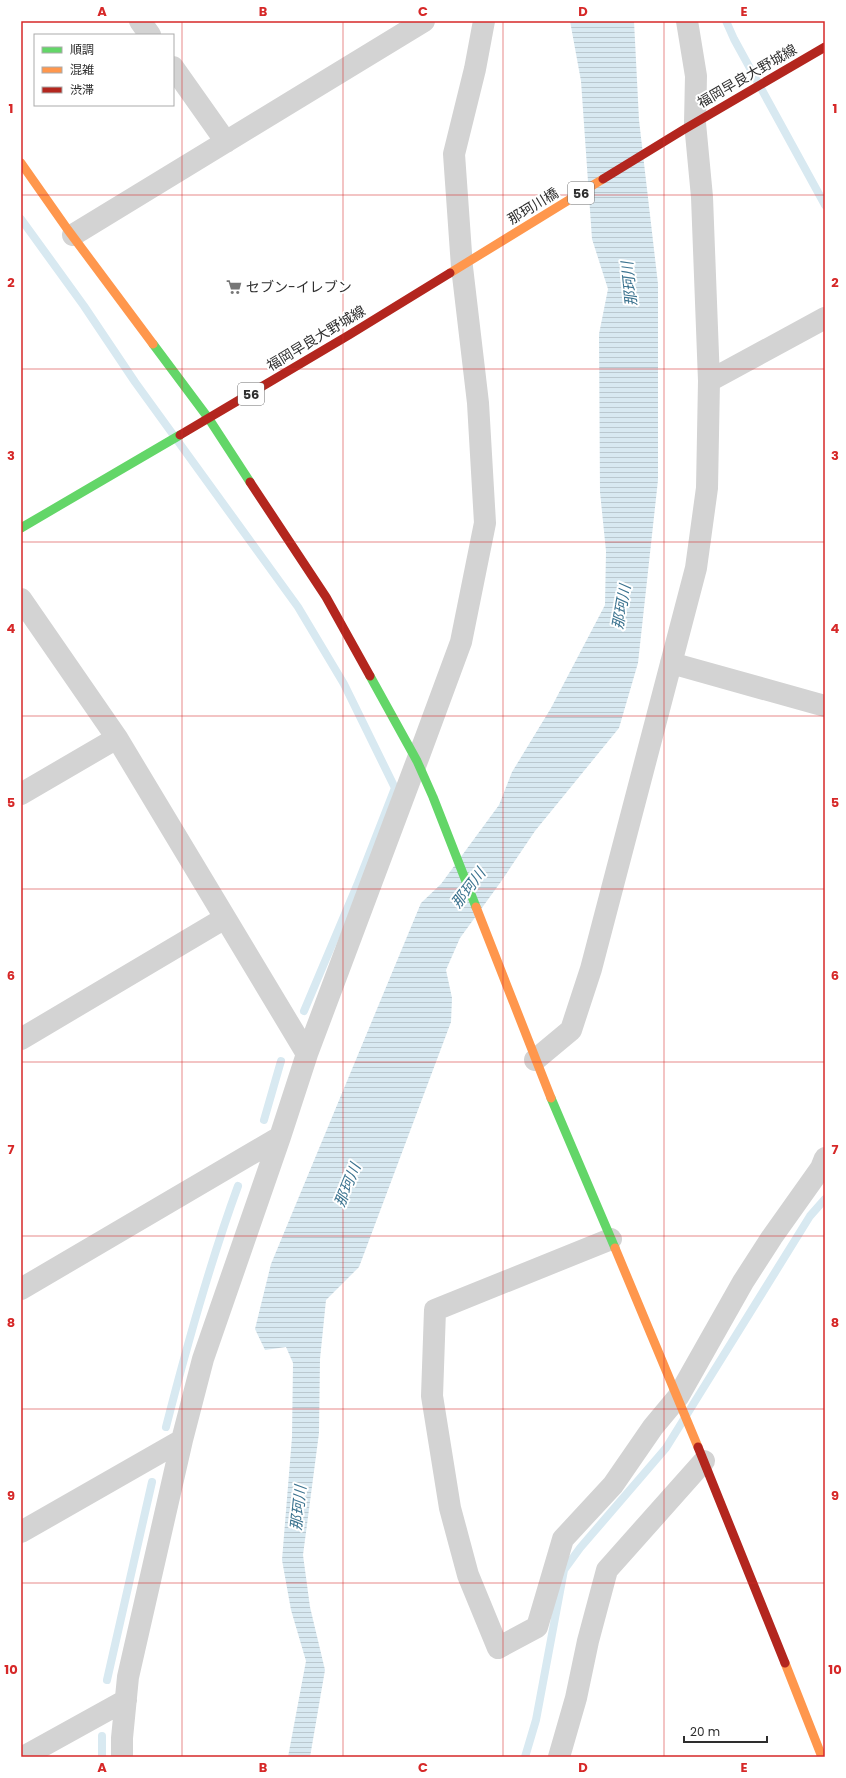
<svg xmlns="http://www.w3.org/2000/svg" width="846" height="1778" font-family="Poppins,'Noto Sans JP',sans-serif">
	<defs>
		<pattern id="water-rules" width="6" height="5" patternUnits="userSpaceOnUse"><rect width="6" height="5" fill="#d8e9f1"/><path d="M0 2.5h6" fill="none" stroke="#bac8cf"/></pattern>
	</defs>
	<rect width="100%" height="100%" fill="#fff"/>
	<path fill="url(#water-rules)" d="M570,21h64l5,99 19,164v196l-20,183 -19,65 -84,103 -35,52 -40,55 -14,32 6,28 -1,24 -92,245 -33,33 -6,59 -1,74 -16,122 7,52 15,63 -15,87h-22l18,-96 -15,-51 -9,-50 10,-123 1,-74 -7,-16 -21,3 -10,-21 16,-65 150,-361 20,-19 58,-79 13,-33 39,-64 54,-103 1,-54 -6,-59 -1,-158 9,-45 -16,-50 -11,-158z"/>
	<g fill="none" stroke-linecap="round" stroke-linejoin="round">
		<path stroke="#d8e9f1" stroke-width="8" d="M726,21l8,18 91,166
			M21,219l63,87 51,76 163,225 46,77 51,104 -37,95 -54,128
			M264,1120l17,-59
			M166,1427c21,-82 43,-162 72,-241
			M107,1680l45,-198
			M102,1736v21
			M525,1757l11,-37 28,-150 16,-22 86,-100 144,-232 15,-17"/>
		<path stroke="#d3d3d3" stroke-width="22" d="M140,21l10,14
			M173,67l53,75
			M73,235l351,-214
			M709,381l116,-63
			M21,599l96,139 190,316
			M671,663l154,43
			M21,794l96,-56
			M21,1039l204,-121
			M535,1060l36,-30 20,-61 105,-401 11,-80 2,-107 -7,-184 -7,-74 1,-47 -9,-55
			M611,1239l-176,71 -3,86 18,112 18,67 30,73 39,-21 26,-88 50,-54 40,-58 25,-30 65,-115 29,-45 49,-69 4,-10
			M21,1289l259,-152
			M21,1532l161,-92
			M23,1757l103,-57
			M122,1757v-19l6,-61 54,-237 21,-81 77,-222 27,-83 110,-293 44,-119 24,-119 -7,-120 -16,-136 -8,-113 21,-85 9,-48
			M559,1757l17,-59 12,-57 19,-71 97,-109"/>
		<path stroke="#63d668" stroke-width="9" d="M153,344l56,75 41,63
			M21,528l159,-93
			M370,676l47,85 16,36 43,110
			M551,1098l64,150"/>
		<path stroke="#ff974d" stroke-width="9" d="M21,163l47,67 85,114
			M450,273l153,-94
			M476,907l75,191
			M615,1248l83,199
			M785,1663l37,94"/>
		<path stroke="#b3261e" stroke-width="9" d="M603,179l80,-49 142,-83
			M180,435l169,-100 101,-62
			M250,482l76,115 44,79
			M698,1447l87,216"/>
	</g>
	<path fill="none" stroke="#d62828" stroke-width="1" stroke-opacity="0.55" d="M182,21v1736M343,21v1736M503,21v1736M664,21v1736M21,195h804M21,369h804M21,542h804M21,716h804M21,889h804M21,1062h804M21,1236h804M21,1409h804M21,1583h804"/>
	<defs>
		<symbol id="supermarket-bare" viewBox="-9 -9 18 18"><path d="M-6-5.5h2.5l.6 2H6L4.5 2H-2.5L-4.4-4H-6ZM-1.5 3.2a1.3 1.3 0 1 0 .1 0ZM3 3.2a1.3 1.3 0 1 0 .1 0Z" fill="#777" stroke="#fff" stroke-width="2.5" paint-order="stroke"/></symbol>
	</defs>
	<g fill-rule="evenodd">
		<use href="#supermarket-bare" x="223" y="276" width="22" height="22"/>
	</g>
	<g text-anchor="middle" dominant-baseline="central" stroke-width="4" stroke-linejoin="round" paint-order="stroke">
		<g fill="#fff" stroke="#6d6d6d" stroke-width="1">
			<rect x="568" y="182" width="26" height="22" rx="3"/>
			<rect x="238" y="383" width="26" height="22" rx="3"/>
		</g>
		<g font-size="13" font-weight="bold" fill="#2e2e2e">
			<text x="581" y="193">56</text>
			<text x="251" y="394">56</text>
		</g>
		<g font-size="14" fill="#2e2e2e" stroke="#fff">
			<text transform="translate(747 76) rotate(-30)">福岡早良大野城線</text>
			<text transform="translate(533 206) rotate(-31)">那珂川橋</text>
			<text transform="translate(316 338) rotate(-31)">福岡早良大野城線</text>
		</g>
		<g font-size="14" fill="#2e2e2e" stroke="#fff" text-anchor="start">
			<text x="246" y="287">セブン-イレブン</text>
		</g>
		<g font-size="15" font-style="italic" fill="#3c738f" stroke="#fff">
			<text transform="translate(629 284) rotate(-96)">那珂川</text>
			<text transform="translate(621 607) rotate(-80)">那珂川</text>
			<text transform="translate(468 888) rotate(-53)">那珂川</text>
			<text transform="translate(347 1185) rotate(-68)">那珂川</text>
			<text transform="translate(298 1508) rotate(-84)">那珂川</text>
		</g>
	</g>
	<rect width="846" height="1778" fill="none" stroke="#ffffff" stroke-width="44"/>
	<rect x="34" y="34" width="140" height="72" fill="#ffffff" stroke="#ababab"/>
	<rect x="42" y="47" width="20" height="6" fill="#63d668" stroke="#ababab"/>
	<text x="70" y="54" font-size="12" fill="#2e2e2e">順調</text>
	<rect x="42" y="67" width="20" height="6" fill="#ff974d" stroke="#ababab"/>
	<text x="70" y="74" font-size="12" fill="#2e2e2e">混雑</text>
	<rect x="42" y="87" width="20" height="6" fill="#b3261e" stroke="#ababab"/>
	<text x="70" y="94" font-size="12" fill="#2e2e2e">渋滞</text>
	<path d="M684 1736v6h83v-6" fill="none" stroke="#2e2e2e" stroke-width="2"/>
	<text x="690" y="1736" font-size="12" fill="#2e2e2e" stroke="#ffffff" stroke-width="3" paint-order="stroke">20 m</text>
	<rect x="22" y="22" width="802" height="1734" fill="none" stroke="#d62828" stroke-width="1.5"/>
	<g font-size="13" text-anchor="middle" font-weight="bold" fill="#d62828">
		<text x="102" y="16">A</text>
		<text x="263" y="16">B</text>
		<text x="423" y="16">C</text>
		<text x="583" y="16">D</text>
		<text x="744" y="16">E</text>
		<text x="11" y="113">1</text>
		<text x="835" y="113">1</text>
		<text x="11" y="287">2</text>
		<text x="835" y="287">2</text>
		<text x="11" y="460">3</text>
		<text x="835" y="460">3</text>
		<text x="11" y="633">4</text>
		<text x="835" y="633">4</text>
		<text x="11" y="807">5</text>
		<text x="835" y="807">5</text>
		<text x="11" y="980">6</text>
		<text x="835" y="980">6</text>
		<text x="11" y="1154">7</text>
		<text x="835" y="1154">7</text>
		<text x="11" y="1327">8</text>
		<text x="835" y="1327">8</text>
		<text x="11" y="1500">9</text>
		<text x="835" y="1500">9</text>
		<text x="11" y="1674">10</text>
		<text x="835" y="1674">10</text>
		<text x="102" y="1772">A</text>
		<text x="263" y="1772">B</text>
		<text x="423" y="1772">C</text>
		<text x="583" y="1772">D</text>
		<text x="744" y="1772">E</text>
	</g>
</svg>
